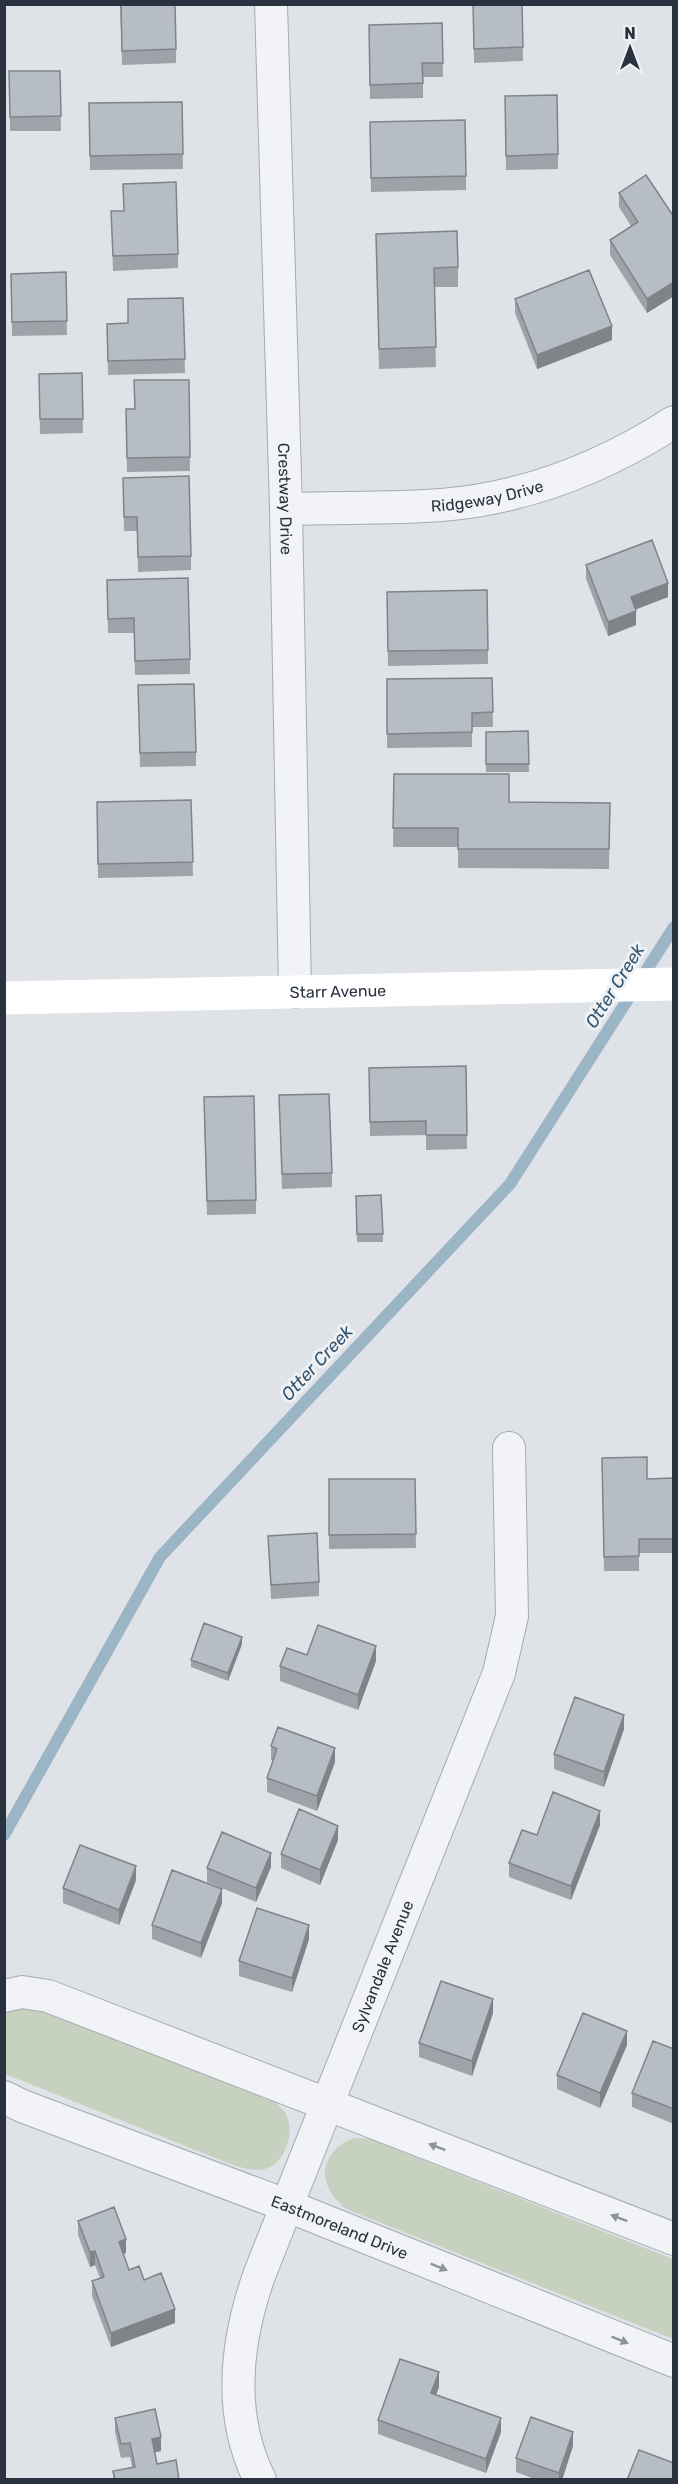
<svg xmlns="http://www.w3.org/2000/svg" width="678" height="2484" font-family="Rubik,sans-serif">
	<rect width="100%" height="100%" fill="#dfe3e7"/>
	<path fill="#c6d1c0" d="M23,2005l26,6 228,92c2,3 7,7 9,11 9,18 0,49 -21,55 -10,3 -21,-1 -32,-4l-228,-91v-64z
		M356,2138l14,1 303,120v80l-327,-130c-9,-8 -17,-16 -20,-28 -6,-19 12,-40 30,-43z"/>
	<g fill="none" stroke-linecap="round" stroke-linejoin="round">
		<path stroke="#9bb4c6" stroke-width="12" d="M4,1835l156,-278 350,-373 164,-257"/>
		<defs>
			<g id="minor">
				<path id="s1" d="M271,4l15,505 9,483"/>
				<path id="s2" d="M286,509c52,-2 105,0 156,-4 84,-7 162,-38 232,-83"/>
				<path d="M4,1996l18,-4 26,4 626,243"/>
				<path id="s3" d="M4,2097l18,9 266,100 386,155"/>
				<path id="s4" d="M260,2480c-33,-66 -24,-140 0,-207l239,-600 13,-57 -3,-168"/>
			</g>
		</defs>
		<use href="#minor" stroke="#a5aab1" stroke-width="34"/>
		<use href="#minor" stroke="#f1f3f6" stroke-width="32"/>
		<path stroke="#fff" stroke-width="33" id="s5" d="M4,998l670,-14"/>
	</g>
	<path fill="#9da3a9" d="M120,4l56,45v14l-54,2z
		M473,4h49l1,57 -49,2z
		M442,23l1,54h-20v21l-53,1 -1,-74z
		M9,71h51l1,60h-51z
		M505,96l53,58v15l-52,1z
		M182,102l1,67 -93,1 -1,-67z
		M370,122l96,54v14l-95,2z
		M123,184l55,70v14l-65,3 -2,-60h13z
		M619,193l55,24v79l-27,17 -37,-58v-15l21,-14 -12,-19z
		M376,234l82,33v20h-24l2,80 -57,2z
		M66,272l1,63 -55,1 -1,-62z
		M183,298l2,75 -77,2 -1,-51 21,-1z
		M515,299l97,41 -75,29 -22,-56z
		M82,373l1,60 -43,1 -1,-60z
		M189,380l1,91 -63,1 -1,-63h9z
		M123,478l68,78v14l-53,2 -1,-41h-13z
		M586,565l82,32 -33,13 1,15 -28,11 -22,-57z
		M107,580l83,79v15l-55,1 -1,-42h-26z
		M387,592l101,58v14l-100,2z
		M492,678l1,49h-21v20l-85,1v-69z
		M138,685l58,67v14l-56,1z
		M528,731l1,41h-43v-40z
		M394,774l115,28 101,1 -1,66 -151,-1v-21h-65z
		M191,800l2,76 -95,2 -1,-76z
		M466,1066l1,83 -41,1v-15l-56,1 -1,-68z
		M279,1095l53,78v14l-50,2z
		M204,1111l52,89v14l-49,1z
		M381,1195l2,47h-26l-1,-46z
		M602,1458l45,21 27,-1v75h-35v18h-35z
		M329,1479h86l1,69 -87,1z
		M268,1536l51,46v14l-48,3z
		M242,1644l-14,37 -37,-14v-7z
		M307,1655l69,6 -18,49 -78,-29v-15z
		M624,1729l-20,58 -50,-18v-15z
		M271,1746l64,16 -18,49 -50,-19v-14l6,-17 -2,-1z
		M600,1825l-29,75 -62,-23v-14l28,-28z
		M338,1840l-18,45 -39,-17v-14z
		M271,1867l-15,35 -49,-20v-14z
		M136,1880l-17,45 -56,-22v-15z
		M222,1903l-21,55 -49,-19v-14z
		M309,1939l-17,53 -53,-16v-15z
		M493,2013l-21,63 -53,-19v-14z
		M627,2045l-27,63 -43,-19v-14z
		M674,2049v75l-42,-17v-14z
		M78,2221l48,32 -3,1 6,16 15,10 31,43 -64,24 -19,-51v-15l8,-3 -5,-13 -5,2 -12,-32z
		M439,2387l-3,8 65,37 -15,41 -108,-39v-14z
		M115,2418l46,33 -6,1 2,12 22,16h-66v-9l19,-4 -2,-10 -9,1 -6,-26z
		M573,2446l-11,34h-25l-21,-8v-14z"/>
	<path fill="#7f8489" d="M674,282v14l-27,17v-14z
		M612,326v14l-75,29v-14z
		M668,583v14l-37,14v-14z
		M636,611v14l-28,11v-14z
		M242,1637v7l-14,37v-8z
		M376,1646v15l-18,49v-15z
		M624,1715v14l-20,58v-15z
		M335,1748v14l-18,49v-15z
		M600,1811v14l-29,75v-14z
		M338,1826v14l-18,45v-15z
		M271,1853v14l-15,35v-14z
		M136,1866v14l-17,45v-15z
		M222,1889v14l-21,55v-15z
		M309,1925v14l-17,53v-14z
		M493,1999v14l-21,63v-15z
		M627,2031v14l-27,63v-15z
		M126,2239v14l-7,3v-14z
		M95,2251v14l-5,2v-15z
		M175,2309v14l-64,24v-14z
		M439,2372v15l-8,20v-14z
		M501,2418v14l-15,41v-14z
		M573,2432v14l-11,34h-3v-7z
		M161,2437v14l-9,2v-14z"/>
	<path fill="#b6bdc4" stroke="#7f8489" stroke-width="1.5" d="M121,4h54l1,45 -54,2z
		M473,4h49l1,43 -49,2z
		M442,23l1,40h-21l1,20 -53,2 -1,-60z
		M9,71h51l1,45 -51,1z
		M557,95l1,59 -52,2 -1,-60z
		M182,102l1,52 -93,2 -1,-53z
		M465,120l1,56 -95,2 -1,-56z
		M646,175l28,42v65l-27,17 -37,-59 28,-18 -19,-29z
		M176,182l2,72 -65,2 -2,-45h13l-1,-27z
		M457,231l1,36 -24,1 2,79 -57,2 -3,-115z
		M589,270l23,56 -75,29 -22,-56z
		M66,272l1,49 -55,1 -1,-48z
		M183,298l2,61 -77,2 -1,-37 21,-1v-24z
		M82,373l1,46h-43l-1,-45z
		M134,380h55l1,77 -63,1 -1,-49h9z
		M189,476l2,80 -53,1 -1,-40h-13l-1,-39z
		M652,540l16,43 -37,14 5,14 -28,11 -22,-57z
		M188,578l2,81 -55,2 -1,-43 -26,1 -1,-39z
		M487,590l1,60 -100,1 -1,-59z
		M492,678l1,34 -21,1v19l-85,2v-55z
		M194,684l2,68 -56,1 -2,-68z
		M528,731l1,33h-43v-32z
		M394,774h115v28l101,1 -1,46h-151v-21h-65z
		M191,800l2,62 -95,2 -1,-62z
		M466,1066l1,69h-41v-14l-56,1 -1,-54z
		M329,1094l3,79 -50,1 -3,-79z
		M254,1096l2,104 -49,1 -3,-104z
		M381,1195l2,39h-26l-1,-38z
		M647,1457v22l27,-1v61h-35v17l-35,1 -2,-99z
		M329,1479h86l1,55 -87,1z
		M317,1533l2,49 -48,3 -3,-49z
		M204,1623l38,14 -14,36 -37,-13z
		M318,1625l58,21 -18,49 -78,-29 7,-18 20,7z
		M575,1697l49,18 -20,57 -50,-18z
		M278,1727l57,21 -18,48 -50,-18 10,-29 -6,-3z
		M553,1792l47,19 -29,75 -62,-23 13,-33 15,5z
		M299,1809l39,17 -18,44 -39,-16z
		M222,1832l49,21 -15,35 -49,-20z
		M80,1845l56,21 -17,44 -56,-22z
		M172,1870l50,19 -21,54 -49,-18z
		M257,1908l52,17 -17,53 -53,-17z
		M441,1981l52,18 -21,62 -53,-18z
		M583,2013l44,18 -27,62 -43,-18z
		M653,2041l21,8v60l-42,-16z
		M114,2207l12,32 -7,3 10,28 10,-4 5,14 17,-7 14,36 -64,24 -19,-52 12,-4 -9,-26 -5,1 -12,-31z
		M400,2359l39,13 -8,21 70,25 -15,41 -108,-39z
		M155,2409l6,28 -9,2 5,25 19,-4 3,20h-64l-2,-9 22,-4 -5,-24 -9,1 -6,-26z
		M531,2417l42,15 -14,41 -43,-15z
		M639,2450l35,13v17h-47z"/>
	<defs><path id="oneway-solid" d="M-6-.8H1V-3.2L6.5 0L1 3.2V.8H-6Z" transform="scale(1.5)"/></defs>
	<g fill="#8d929a">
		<use href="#oneway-solid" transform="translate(437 2147) rotate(-159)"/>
		<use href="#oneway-solid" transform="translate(619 2218) rotate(-159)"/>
		<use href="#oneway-solid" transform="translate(439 2267) rotate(22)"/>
		<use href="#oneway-solid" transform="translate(620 2340) rotate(22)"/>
	</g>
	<g text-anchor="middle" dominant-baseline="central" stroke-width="6" stroke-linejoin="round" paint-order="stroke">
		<g font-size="16" fill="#29323e" stroke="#eef2f5">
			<text stroke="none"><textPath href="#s2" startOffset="202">Ridgeway Drive</textPath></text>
			<text stroke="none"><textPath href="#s1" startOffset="495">Crestway Drive</textPath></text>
			<text stroke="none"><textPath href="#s5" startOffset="334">Starr Avenue</textPath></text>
			<text stroke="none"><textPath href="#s4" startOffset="543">Sylvandale Avenue</textPath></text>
			<text stroke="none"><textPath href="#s3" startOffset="360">Eastmoreland Drive</textPath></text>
		</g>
		<g font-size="18" font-style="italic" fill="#35546f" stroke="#eef2f5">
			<text transform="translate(615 986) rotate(-58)">Otter Creek</text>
			<text transform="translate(317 1363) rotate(-47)">Otter Creek</text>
		</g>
	</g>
	<rect width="678" height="2484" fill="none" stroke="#29323e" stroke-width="12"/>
	<g transform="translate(630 48)" stroke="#eef2f5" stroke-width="4.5" paint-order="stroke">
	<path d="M0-4.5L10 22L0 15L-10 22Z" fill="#29323e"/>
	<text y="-9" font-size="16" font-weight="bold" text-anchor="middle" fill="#29323e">N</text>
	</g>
</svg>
